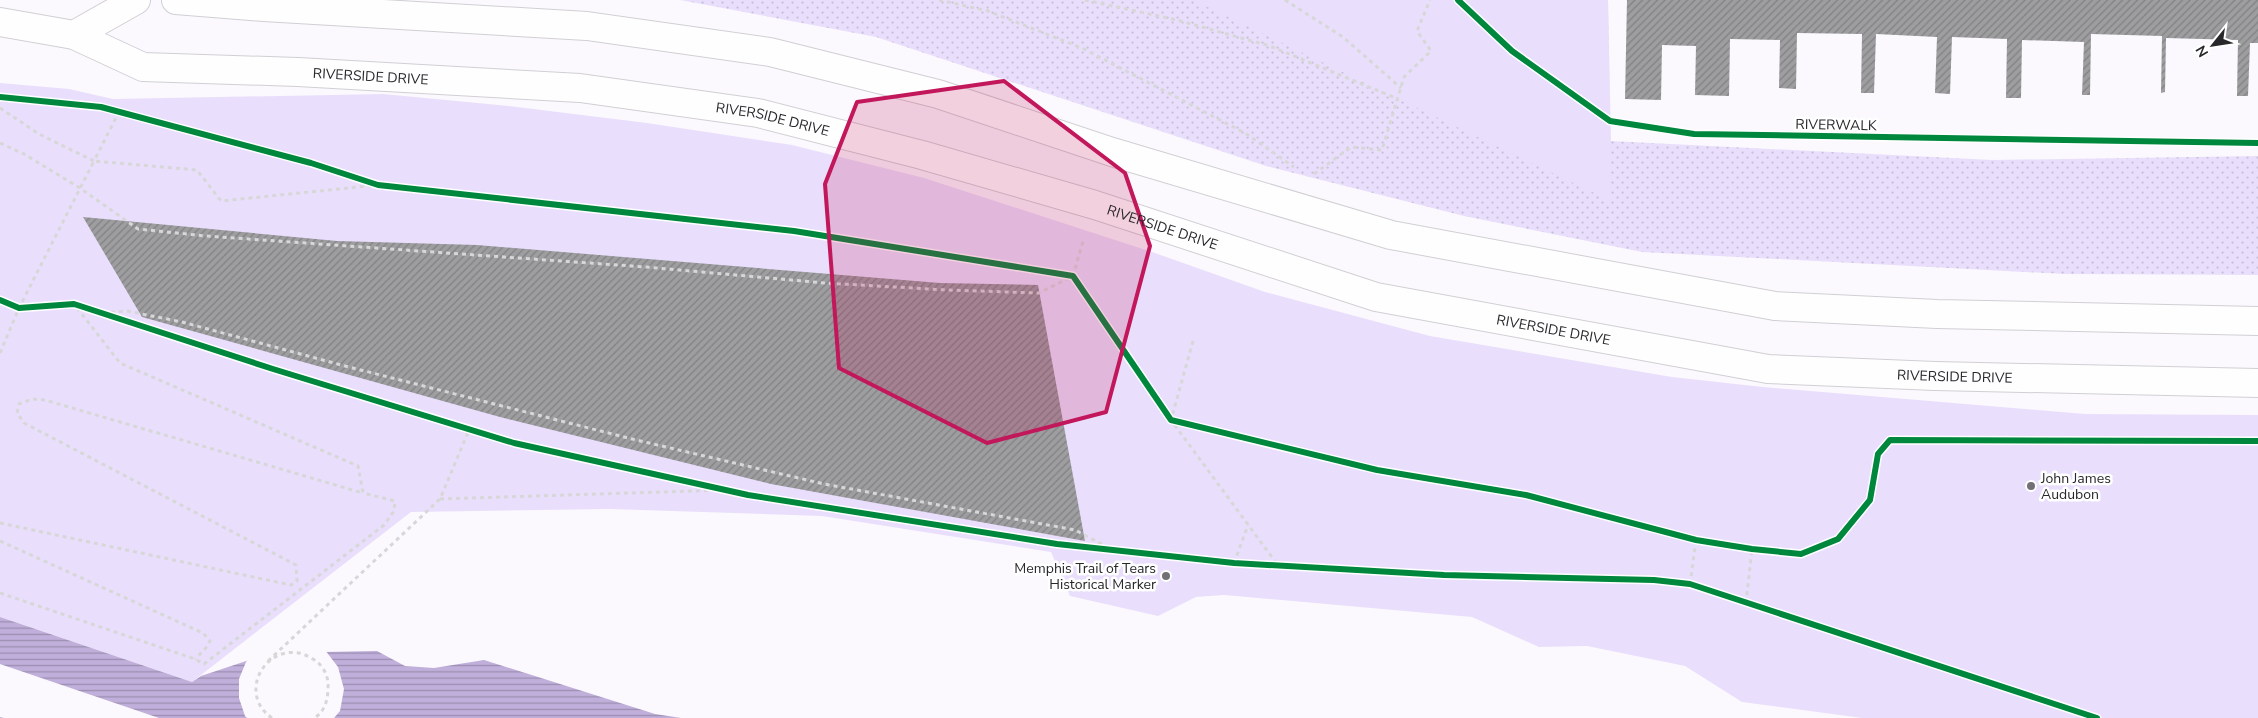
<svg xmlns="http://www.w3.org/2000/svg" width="2258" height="718" font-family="'Nunito Sans',sans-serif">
	<defs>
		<pattern id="grass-dots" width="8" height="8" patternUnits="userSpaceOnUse" patternTransform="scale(1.25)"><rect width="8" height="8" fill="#e9dffc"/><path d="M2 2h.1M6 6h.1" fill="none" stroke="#c8bfd8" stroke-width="1.8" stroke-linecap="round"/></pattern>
		<pattern id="water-rules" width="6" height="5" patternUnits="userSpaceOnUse" patternTransform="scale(1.25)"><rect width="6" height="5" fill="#bfafda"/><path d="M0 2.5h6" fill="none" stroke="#9b8eb1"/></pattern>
		<pattern id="building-hatch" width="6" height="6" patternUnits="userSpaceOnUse" patternTransform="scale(1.25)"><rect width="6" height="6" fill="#9e9da0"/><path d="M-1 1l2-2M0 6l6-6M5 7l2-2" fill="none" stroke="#818083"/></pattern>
	</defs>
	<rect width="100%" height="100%" fill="#fbf9fe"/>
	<path fill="url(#grass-dots)" d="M680,0h928l3,141 381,19 266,-4v119l-193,-1 -423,-22 -178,-36 -198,-50 -390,-129z"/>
	<path fill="#e9dffc" d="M1193,0h415l3,201z
		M0,83l69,6 44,10 270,-5 126,12 138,17 145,22 132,33 231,75 110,39 165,44 242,41 91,10 322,27 173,1v303h-396l-120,-16 -57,-36 -98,-20 -48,1 -67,-30 -248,-22 -28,2 -38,19 -88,-20 -19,-44 -229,-36 -213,-7 -198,3 -219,170 -192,-65z"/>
	<path fill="url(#water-rules)" d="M0,617l192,65 9,-6 69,-23 107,-2 28,15 29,2 50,-8 171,54 26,4h-681z"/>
	<path fill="#fbf9fe" d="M325,650l13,17 6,22 -4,22 -6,7h-87l-2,-2 -6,-18v-19l7,-17 4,-5 19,-6z
		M0,664l159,54h-155l-4,-1z"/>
	<path fill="url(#building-hatch)" d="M1627,0h631v43h-8l-2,53h-11l1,-56 -72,-2 -1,54 -4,1 1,-57 -71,-2 -1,61h-8l2,-53 -62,-2 -1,58h-15l1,-59 -55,-2 -2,57 -15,-1 2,-56 -61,-3 -2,59h-13l1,-59 -65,-1 -1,56 -17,-1 1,-48 -50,-1 -1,57 -34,-1 1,-49 -34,-1 -1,55 -36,-1z
		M83,217l254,24 140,4 463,38 98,2 47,256 -314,-57 -271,-67 -358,-100z"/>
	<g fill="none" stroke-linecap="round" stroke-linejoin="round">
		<defs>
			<g id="primary">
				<path d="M176,0l88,7 323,19 183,26 168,42 174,58 279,83 384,71 162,8 321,7"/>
				<path id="s1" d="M0,22l74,13 69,32 155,5 282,16 178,25 164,42 173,50 281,92 392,72 167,7 323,7"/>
				<path d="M74,35l62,-35"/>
			</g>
		</defs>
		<use href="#primary" stroke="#d1cfd3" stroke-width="30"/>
		<path stroke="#d7d7d8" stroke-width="3" stroke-dasharray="4 4" stroke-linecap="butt" d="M939,0l49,11 94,37 163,85 49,34
			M1085,0l92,20 93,26 128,53
			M1285,0l58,37 58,51
			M1458,0l54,51 98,70 84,13 564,9
			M0,108l39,26 55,27 25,-49
			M0,143l24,11 56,34 58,41 68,7 440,31 179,16 122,7 92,3 34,-17 11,-38
			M1314,174l37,-27 31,3 22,-73 27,-26 -14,-20 13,-31
			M103,313l24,-2 55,11 163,44 287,73 192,45 251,46 38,20
			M1193,341l-22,79 106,144
			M0,353l19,-45 75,-147 103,9 24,31 157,-16
			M440,499l284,-9
			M0,523l291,62 6,-4 -1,-16 -272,-142 -7,-10 2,-9 13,-5 13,1 318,93 -5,-27 -238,-103 -46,-59
			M0,541l203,92 7,8 -5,8 -10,10
			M1234,563l14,-38
			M1690,584l6,-44
			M0,593l195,66 9,5 180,-139 10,-14 1,-10 -32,-8
			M1746,603l6,-54
			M268,661l172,-162 29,-69
			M272,718c-39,-27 0,-85 41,-59 10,6 16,17 15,29 0,11 -3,24 -14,30"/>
		<use href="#primary" stroke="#fefeff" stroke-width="28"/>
		<defs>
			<path id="cycleway" d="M1458,0l54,51 98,70 84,13 564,9
				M0,97l101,10 210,56 67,22 416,46 279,45 98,144 206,50 149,25 170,45 56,9 49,5 37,-15 32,-39 8,-46 12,-14 368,1
				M0,300l19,8 55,-4 199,65 241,74 234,52 309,49 177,19 210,12 210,5 36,4 407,134"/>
		</defs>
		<use href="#cycleway" stroke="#fff" stroke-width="9"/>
		<use href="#cycleway" stroke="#00873e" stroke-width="6"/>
	</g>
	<path fill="#c2185b" fill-opacity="0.2" stroke="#c2185b" stroke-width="4" stroke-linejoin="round" d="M1004,81l121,92 25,73 -44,166 -119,31 -148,-75 -14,-184 32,-82z"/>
	<g fill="#727074" stroke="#fff" stroke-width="2">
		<circle cx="2031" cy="486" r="5"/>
		<circle cx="1166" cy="576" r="5"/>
	</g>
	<g text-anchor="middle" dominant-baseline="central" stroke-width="5" stroke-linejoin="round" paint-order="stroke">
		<g font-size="14" fill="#28272a" stroke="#fff">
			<text stroke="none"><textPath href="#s1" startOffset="379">RIVERSIDE DRIVE</textPath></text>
			<text stroke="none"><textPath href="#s1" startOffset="784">RIVERSIDE DRIVE</textPath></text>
			<text transform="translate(1836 125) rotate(1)">RIVERWALK</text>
			<text stroke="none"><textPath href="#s1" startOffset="1189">RIVERSIDE DRIVE</textPath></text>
			<text stroke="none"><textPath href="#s1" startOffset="1594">RIVERSIDE DRIVE</textPath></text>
			<text stroke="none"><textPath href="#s1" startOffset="1999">RIVERSIDE DRIVE</textPath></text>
		</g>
		<g font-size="14" fill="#28272a" stroke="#fff" text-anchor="start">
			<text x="2041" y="478">John James<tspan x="2041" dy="16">Audubon</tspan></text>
			<text x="1156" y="568" text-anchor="end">Memphis Trail of Tears<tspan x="1156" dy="16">Historical Marker</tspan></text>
		</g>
	</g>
	<g transform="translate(2213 45) rotate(240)" stroke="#ffffff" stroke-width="4" paint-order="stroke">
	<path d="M0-4L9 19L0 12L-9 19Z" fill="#28272a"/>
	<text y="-8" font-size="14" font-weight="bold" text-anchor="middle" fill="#28272a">N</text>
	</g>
</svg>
